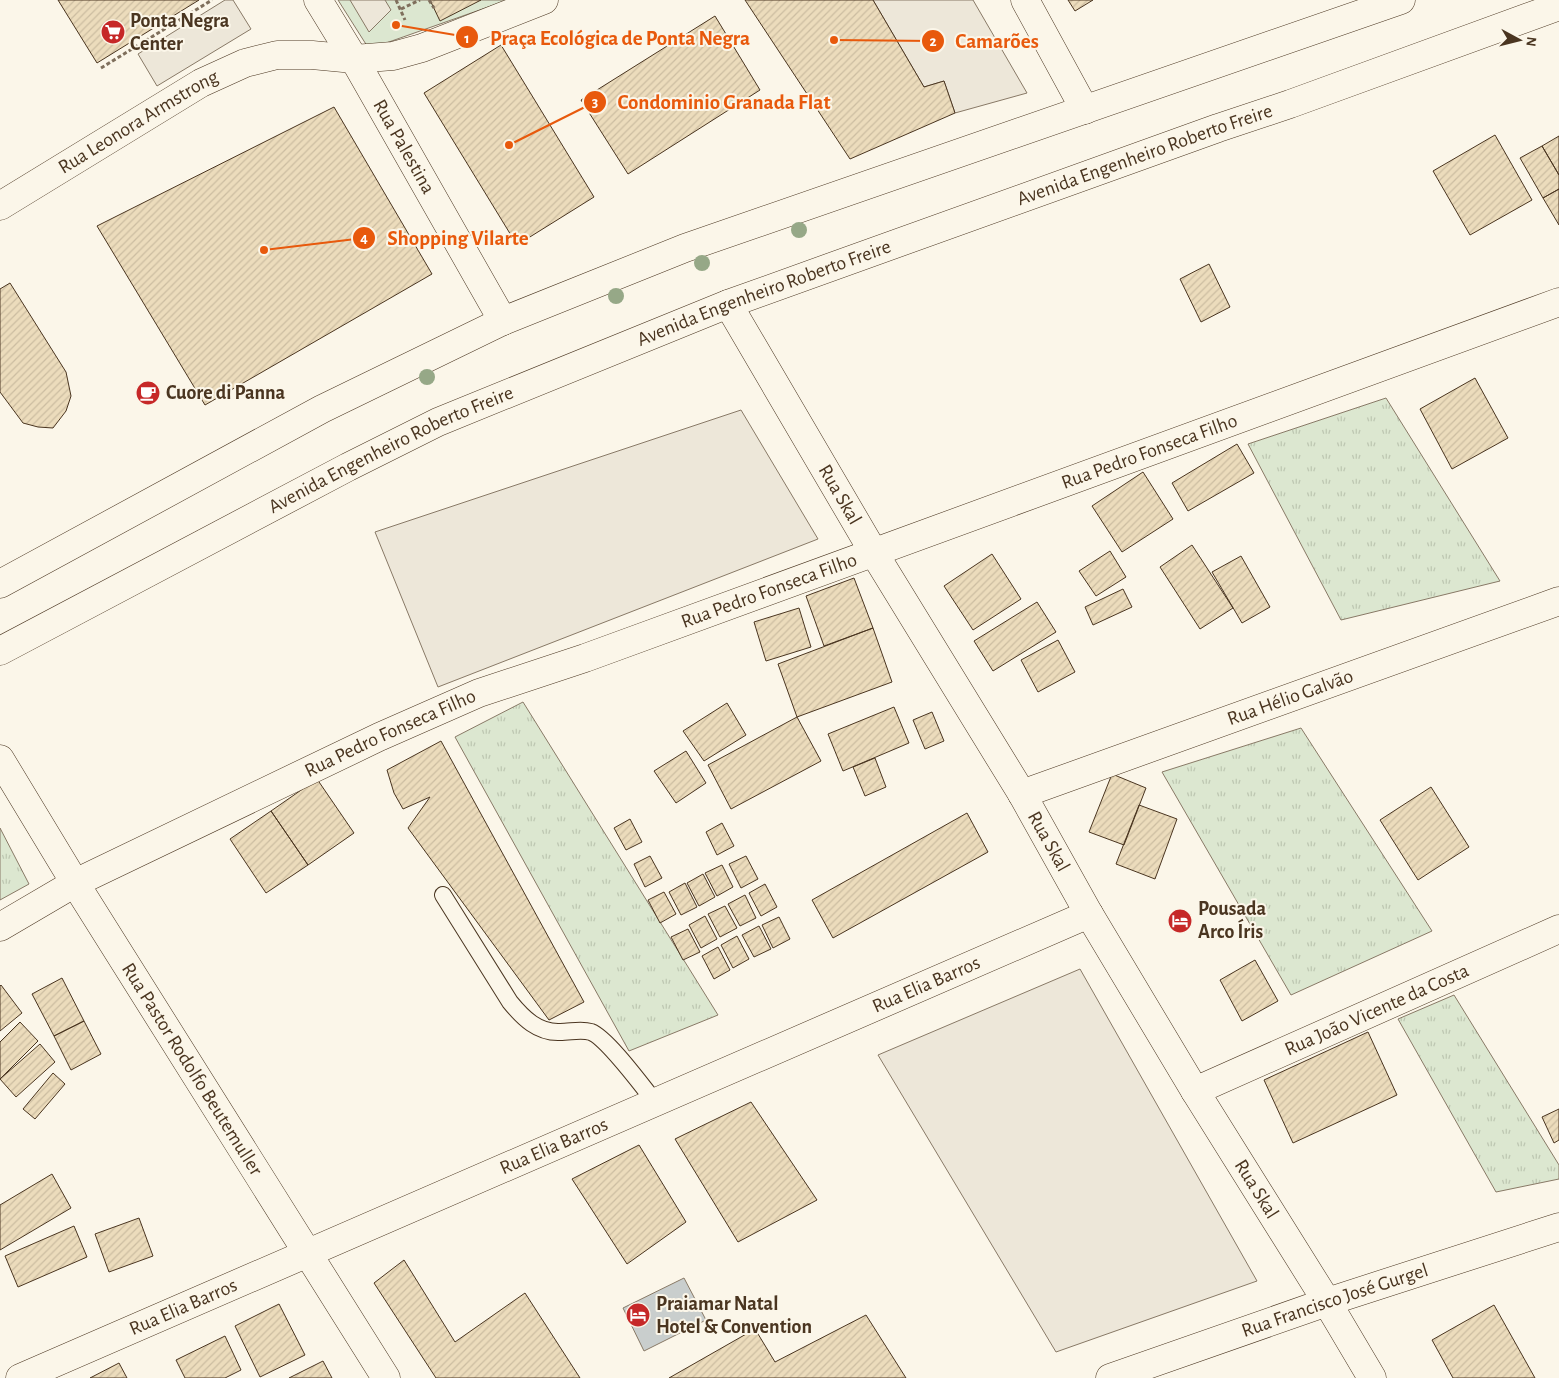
<svg xmlns="http://www.w3.org/2000/svg" width="1559" height="1378" font-family="'Alegreya Sans',sans-serif">
	<defs>
		<pattern id="grass-tufts" width="24" height="20" patternUnits="userSpaceOnUse" patternTransform="scale(1.25)"><rect width="24" height="20" fill="#dce7d0"/><path d="M3 7l-1-3M5 7V3M7 7l1-3M15 17l-1-3M17 17v-4M19 17l1-3" fill="none" stroke="#bec7b2"/></pattern>
		<pattern id="building-hatch" width="6" height="6" patternUnits="userSpaceOnUse" patternTransform="scale(1.25)"><rect width="6" height="6" fill="#ecdcbc"/><path d="M-1 1l2-2M0 6l6-6M5 7l2-2" fill="none" stroke="#ccbda1"/></pattern>
	</defs>
	<rect width="100%" height="100%" fill="#fbf6e9"/>
	<path fill="url(#grass-tufts)" stroke="#887966" d="M1386,398l114,183 -159,39 -93,-176z
		M523,702l195,313 -89,36 -174,-314z
		M1301,728l131,203 -141,64 -129,-223z
		M0,828l29,56 -29,16z
		M1454,995l105,170v14l-63,13 -98,-173z"/>
	<path fill="#dce7d0" stroke="#887966" d="M338,0h170l-139,49z"/>
	<path fill="#ede7d9" stroke="#887966" d="M225,0h8l18,29 -94,57 -19,-32z
		M350,0h35l6,10 -22,22z
		M873,0h100l54,93 -72,20 -11,-32 -20,6z
		M741,410l77,129 -380,148 -63,-155z
		M1080,969l177,312 -201,71 -178,-297z"/>
	<path fill="#c9cecd" stroke="#887966" d="M684,1278l22,42 -62,31 -21,-43z"/>
	<path fill="url(#building-hatch)" stroke="#4a3520" d="M58,0h141l-102,63z
		M430,0h51l-41,21z
		M745,0h128l51,87 20,-6 11,32 -105,46z
		M1068,0h25l-18,11z
		M715,16l45,74 -132,84 -47,-74z
		M501,45l93,152 -77,48 -93,-152z
		M334,107l98,167 -227,131 -108,-179z
		M1495,135l37,65 -62,35 -37,-64z
		M1559,136v39l-17,-29z
		M1542,146l17,29v14l-16,9 -23,-40z
		M1559,189v36l-16,-27z
		M1209,264l21,43 -29,15 -21,-43z
		M10,283l56,89 5,24 -5,15 -13,17 -15,-1 -15,-4 -23,-31v-103z
		M1475,378l33,60 -56,31 -32,-60z
		M1237,444l17,29 -66,38 -16,-28z
		M1143,472l30,47 -51,33 -30,-46z
		M1192,545l41,63 -33,21 -40,-62z
		M1110,551l16,26 -30,19 -17,-25z
		M992,554l29,45 -48,31 -29,-44z
		M1241,556l29,51 -28,16 -30,-51z
		M854,578l19,50 -49,18 -18,-50z
		M1123,589l9,18 -39,18 -8,-18z
		M1037,602l19,30 -63,39 -19,-30z
		M799,608l12,39 -45,14 -12,-39z
		M873,628l19,54 -95,35 -19,-53z
		M1058,640l17,32 -37,20 -17,-32z
		M727,703l19,32 -42,26 -21,-30z
		M894,707l15,36 -66,28 -15,-37z
		M932,712l12,29 -19,8 -12,-29z
		M797,717l24,44 -90,48 -23,-44z
		M441,741l143,261 -35,18 -141,-192 22,-31 -27,12 -9,-16 -7,-23z
		M686,751l20,32 -30,20 -22,-32z
		M875,758l11,29 -21,9 -12,-29z
		M1112,774l34,14 -22,57 -35,-13z
		M317,779l37,54 -46,32 -37,-54z
		M1431,787l38,60 -51,33 -38,-60z
		M1139,805l38,14 -22,60 -39,-15z
		M271,811l37,54 -42,28 -36,-54z
		M967,813l21,39 -155,86 -21,-38z
		M630,819l12,23 -16,8 -12,-22z
		M722,823l12,23 -17,9 -11,-23z
		M650,856l12,22 -17,9 -11,-23z
		M746,856l12,23 -17,9 -12,-24z
		M722,865l11,22 -16,9 -12,-23z
		M703,874l12,23 -16,9 -12,-23z
		M685,883l12,24 -16,8 -12,-23z
		M765,884l12,23 -16,9 -12,-23z
		M664,892l12,22 -16,9 -12,-23z
		M745,895l11,23 -16,8 -12,-22z
		M725,906l12,22 -17,9 -12,-23z
		M705,916l12,23 -16,9 -12,-23z
		M779,917l11,22 -17,9 -11,-23z
		M759,926l12,23 -17,8 -12,-22z
		M688,929l12,23 -17,8 -12,-23z
		M737,936l12,23 -16,9 -12,-23z
		M718,947l12,23 -16,9 -12,-23z
		M1255,960l23,41 -36,20 -22,-41z
		M62,978l22,43 -30,15 -22,-42z
		M1,985l21,28 -22,18v-45z
		M84,1021l17,33 -30,16 -17,-34z
		M20,1022l18,19 -38,38v-37z
		M1368,1032l29,63 -104,48 -29,-63z
		M40,1044l15,18 -39,35 -16,-18z
		M53,1073l12,11 -30,35 -12,-10z
		M751,1102l66,98 -79,42 -63,-103z
		M1559,1109v31l-5,3 -12,-26z
		M639,1145l47,77 -59,42 -55,-85z
		M52,1174l19,34 -71,42v-45z
		M139,1218l14,38 -44,16 -14,-38z
		M74,1226l13,31 -69,30 -13,-31z
		M404,1260l51,82 70,-49 55,85h-144l-62,-95z
		M279,1304l26,51 -45,22 -25,-51z
		M1494,1305l41,73h-82l-21,-38z
		M866,1315l40,63h-237l86,-49 20,33z
		M225,1336l16,34 -16,8h-40l-9,-18z
		M323,1361l9,17h-43z
		M119,1363l8,15h-37z"/>
	<g fill="none" stroke-linecap="round" stroke-linejoin="round">
		<defs>
			<path id="lane" d="M443,895l67,107c13,16 28,31 50,30 11,0 21,-3 31,0 16,6 52,55 64,70"/>
			<g id="street">
				<path id="s1" d="M318,0l36,59 149,262"/>
				<path d="M1025,0l60,110"/>
				<path id="s2" d="M0,206l201,-123 44,-20 32,-8h35l42,4 39,-3 29,-8 122,-48"/>
				<path id="s3" d="M728,304l146,249 148,241 67,120 106,177 132,211 45,76"/>
				<path id="s4" d="M0,759l75,124 311,495"/>
				<path id="s5" d="M1022,794l537,-193"/>
				<path id="s6" d="M0,927l75,-44 304,-146 100,-44 106,-35 974,-356"/>
				<path id="s7" d="M1195,1091l364,-162"/>
				<path id="s8" d="M20,1378l1069,-464"/>
				<path id="s9" d="M1110,1378l217,-76 232,-75"/>
			</g>
			<g id="primary">
				<path d="M0,584l322,-175 181,-88 182,-73 716,-248"/>
				<path id="s10" d="M0,651l348,-184 90,-45 290,-118 490,-176 72,-24 269,-98"/>
			</g>
		</defs>
		<use href="#lane" stroke="#4a3520" stroke-width="18"/>
		<use href="#street" stroke="#4a3520" stroke-width="29"/>
		<use href="#primary" stroke="#4a3520" stroke-width="29"/>
		<path stroke="#7f6f5c" stroke-width="3" stroke-dasharray="4 2.5" stroke-linecap="butt" d="M396,0l9,20
			M429,0l5,8
			M401,9l19,-9
			M101,68l111,-68"/>
		<use href="#lane" stroke="#fbf6e9" stroke-width="16"/>
		<use href="#street" stroke="#fbf6e9" stroke-width="28"/>
		<use href="#primary" stroke="#fbf6e9" stroke-width="28"/>
	</g>
	<g fill="#96a887">
		<circle cx="799" cy="230" r="8"/>
		<circle cx="702" cy="263" r="8"/>
		<circle cx="616" cy="296" r="8"/>
		<circle cx="427" cy="377" r="8"/>
	</g>
	<defs>
		<symbol id="supermarket-disc" viewBox="-11 -11 22 22"><circle r="9.5" fill="#c62828" stroke="#fbf6e9"/><path d="M-6-5.5h2.5l.6 2H6L4.5 2H-2.5L-4.4-4H-6ZM-1.5 3.2a1.3 1.3 0 1 0 .1 0ZM3 3.2a1.3 1.3 0 1 0 .1 0Z" fill="#fff"/></symbol>
		<symbol id="cafe-disc" viewBox="-11 -11 22 22"><circle r="9.5" fill="#c62828" stroke="#fbf6e9"/><path d="M-5.5-4.5H6V0H3Q3 3.5 0 3.5H-2.5Q-5.5 3.5-5.5 0ZM3-3.2v2h1.7v-2ZM-6 4.5H4V6H-6Z" fill="#fff"/></symbol>
		<symbol id="hotel-disc" viewBox="-11 -11 22 22"><circle r="9.5" fill="#c62828" stroke="#fbf6e9"/><path d="M-6-4.5h1.5V1H6V5H4.5V3h-9V5H-6ZM-4 0a1.8 1.8 0 1 1 3.6 0ZM.5 0V-2.5h3Q6-2.5 6 0Z" fill="#fff"/></symbol>
	</defs>
	<g fill-rule="evenodd">
		<use href="#supermarket-disc" x="99" y="18" width="28" height="28"/>
		<use href="#cafe-disc" x="134" y="379" width="28" height="28"/>
		<use href="#hotel-disc" x="1166" y="907" width="28" height="28"/>
		<use href="#hotel-disc" x="624" y="1301" width="28" height="28"/>
	</g>
	<g text-anchor="middle" dominant-baseline="central" stroke-width="4" stroke-linejoin="round" paint-order="stroke">
		<g font-size="20" font-weight="bold" fill="#4a3520" stroke="#fbf6e9" text-anchor="start">
			<text x="130" y="21">Ponta Negra<tspan x="130" dy="23">Center</tspan></text>
			<text x="166" y="393">Cuore di Panna</text>
			<text x="1198" y="909">Pousada<tspan x="1198" dy="23">Arco Íris</tspan></text>
			<text x="656" y="1304">Praiamar Natal<tspan x="656" dy="23">Hotel &amp; Convention</tspan></text>
		</g>
		<g font-size="20" fill="#4a3520" stroke="#fbf6e9">
			<text stroke="none"><textPath href="#s2" startOffset="162">Rua Leonora Armstrong</textPath></text>
			<text stroke="none"><textPath href="#s1" startOffset="170">Rua Palestina</textPath></text>
			<text stroke="none"><textPath href="#s10" startOffset="1250">Avenida Engenheiro Roberto Freire</textPath></text>
			<text stroke="none"><textPath href="#s10" startOffset="845">Avenida Engenheiro Roberto Freire</textPath></text>
			<text stroke="none"><textPath href="#s10" startOffset="440">Avenida Engenheiro Roberto Freire</textPath></text>
			<text stroke="none"><textPath href="#s6" startOffset="1246">Rua Pedro Fonseca Filho</textPath></text>
			<text stroke="none"><textPath href="#s3" startOffset="221">Rua Skal</textPath></text>
			<text stroke="none"><textPath href="#s6" startOffset="841">Rua Pedro Fonseca Filho</textPath></text>
			<text stroke="none"><textPath href="#s5" startOffset="285">Rua Hélio Galvão</textPath></text>
			<text stroke="none"><textPath href="#s6" startOffset="436">Rua Pedro Fonseca Filho</textPath></text>
			<text stroke="none"><textPath href="#s3" startOffset="626">Rua Skal</textPath></text>
			<text stroke="none"><textPath href="#s8" startOffset="988">Rua Elia Barros</textPath></text>
			<text stroke="none"><textPath href="#s7" startOffset="199">Rua João Vicente da Costa</textPath></text>
			<text stroke="none"><textPath href="#s4" startOffset="365">Rua Pastor Rodolfo Beutemuller</textPath></text>
			<text stroke="none"><textPath href="#s8" startOffset="582">Rua Elia Barros</textPath></text>
			<text stroke="none"><textPath href="#s3" startOffset="1031">Rua Skal</textPath></text>
			<text stroke="none"><textPath href="#s9" startOffset="238">Rua Francisco José Gurgel</textPath></text>
			<text stroke="none"><textPath href="#s8" startOffset="178">Rua Elia Barros</textPath></text>
		</g>
	</g>
	<path fill="none" stroke="#e8590c" stroke-width="2" d="M396 25L467 37M834 40L933 41M509 145L595 102M264 250L364 238"/>
	<g fill="#e8590c" stroke="#fbf6e9" stroke-width="2">
		<circle cx="396" cy="25" r="5"/>
		<circle cx="834" cy="40" r="5"/>
		<circle cx="509" cy="145" r="5"/>
		<circle cx="264" cy="250" r="5"/>
		<circle cx="467" cy="37" r="12"/>
		<circle cx="933" cy="41" r="12"/>
		<circle cx="595" cy="102" r="12"/>
		<circle cx="364" cy="238" r="12"/>
	</g>
	<g font-size="15" text-anchor="middle" font-weight="bold" fill="#fff">
		<text x="467" y="43">1</text>
		<text x="933" y="46">2</text>
		<text x="595" y="107">3</text>
		<text x="364" y="243">4</text>
	</g>
	<g font-size="21" text-anchor="middle" font-weight="bold" fill="#e8590c" stroke="#fbf6e9" stroke-width="4" stroke-linejoin="round" paint-order="stroke">
		<text x="620" y="45">Praça Ecológica de Ponta Negra</text>
		<text x="997" y="48">Camarões</text>
		<text x="724" y="109">Condominio Granada Flat</text>
		<text x="458" y="245">Shopping Vilarte</text>
	</g>
	<g transform="translate(1519 40) rotate(97)" stroke="#fbf6e9" stroke-width="4" paint-order="stroke">
	<path d="M0-4L9 19L0 12L-9 19Z" fill="#4a3520"/>
	<text y="-8" font-size="14" font-weight="bold" text-anchor="middle" fill="#4a3520">N</text>
	</g>
</svg>
